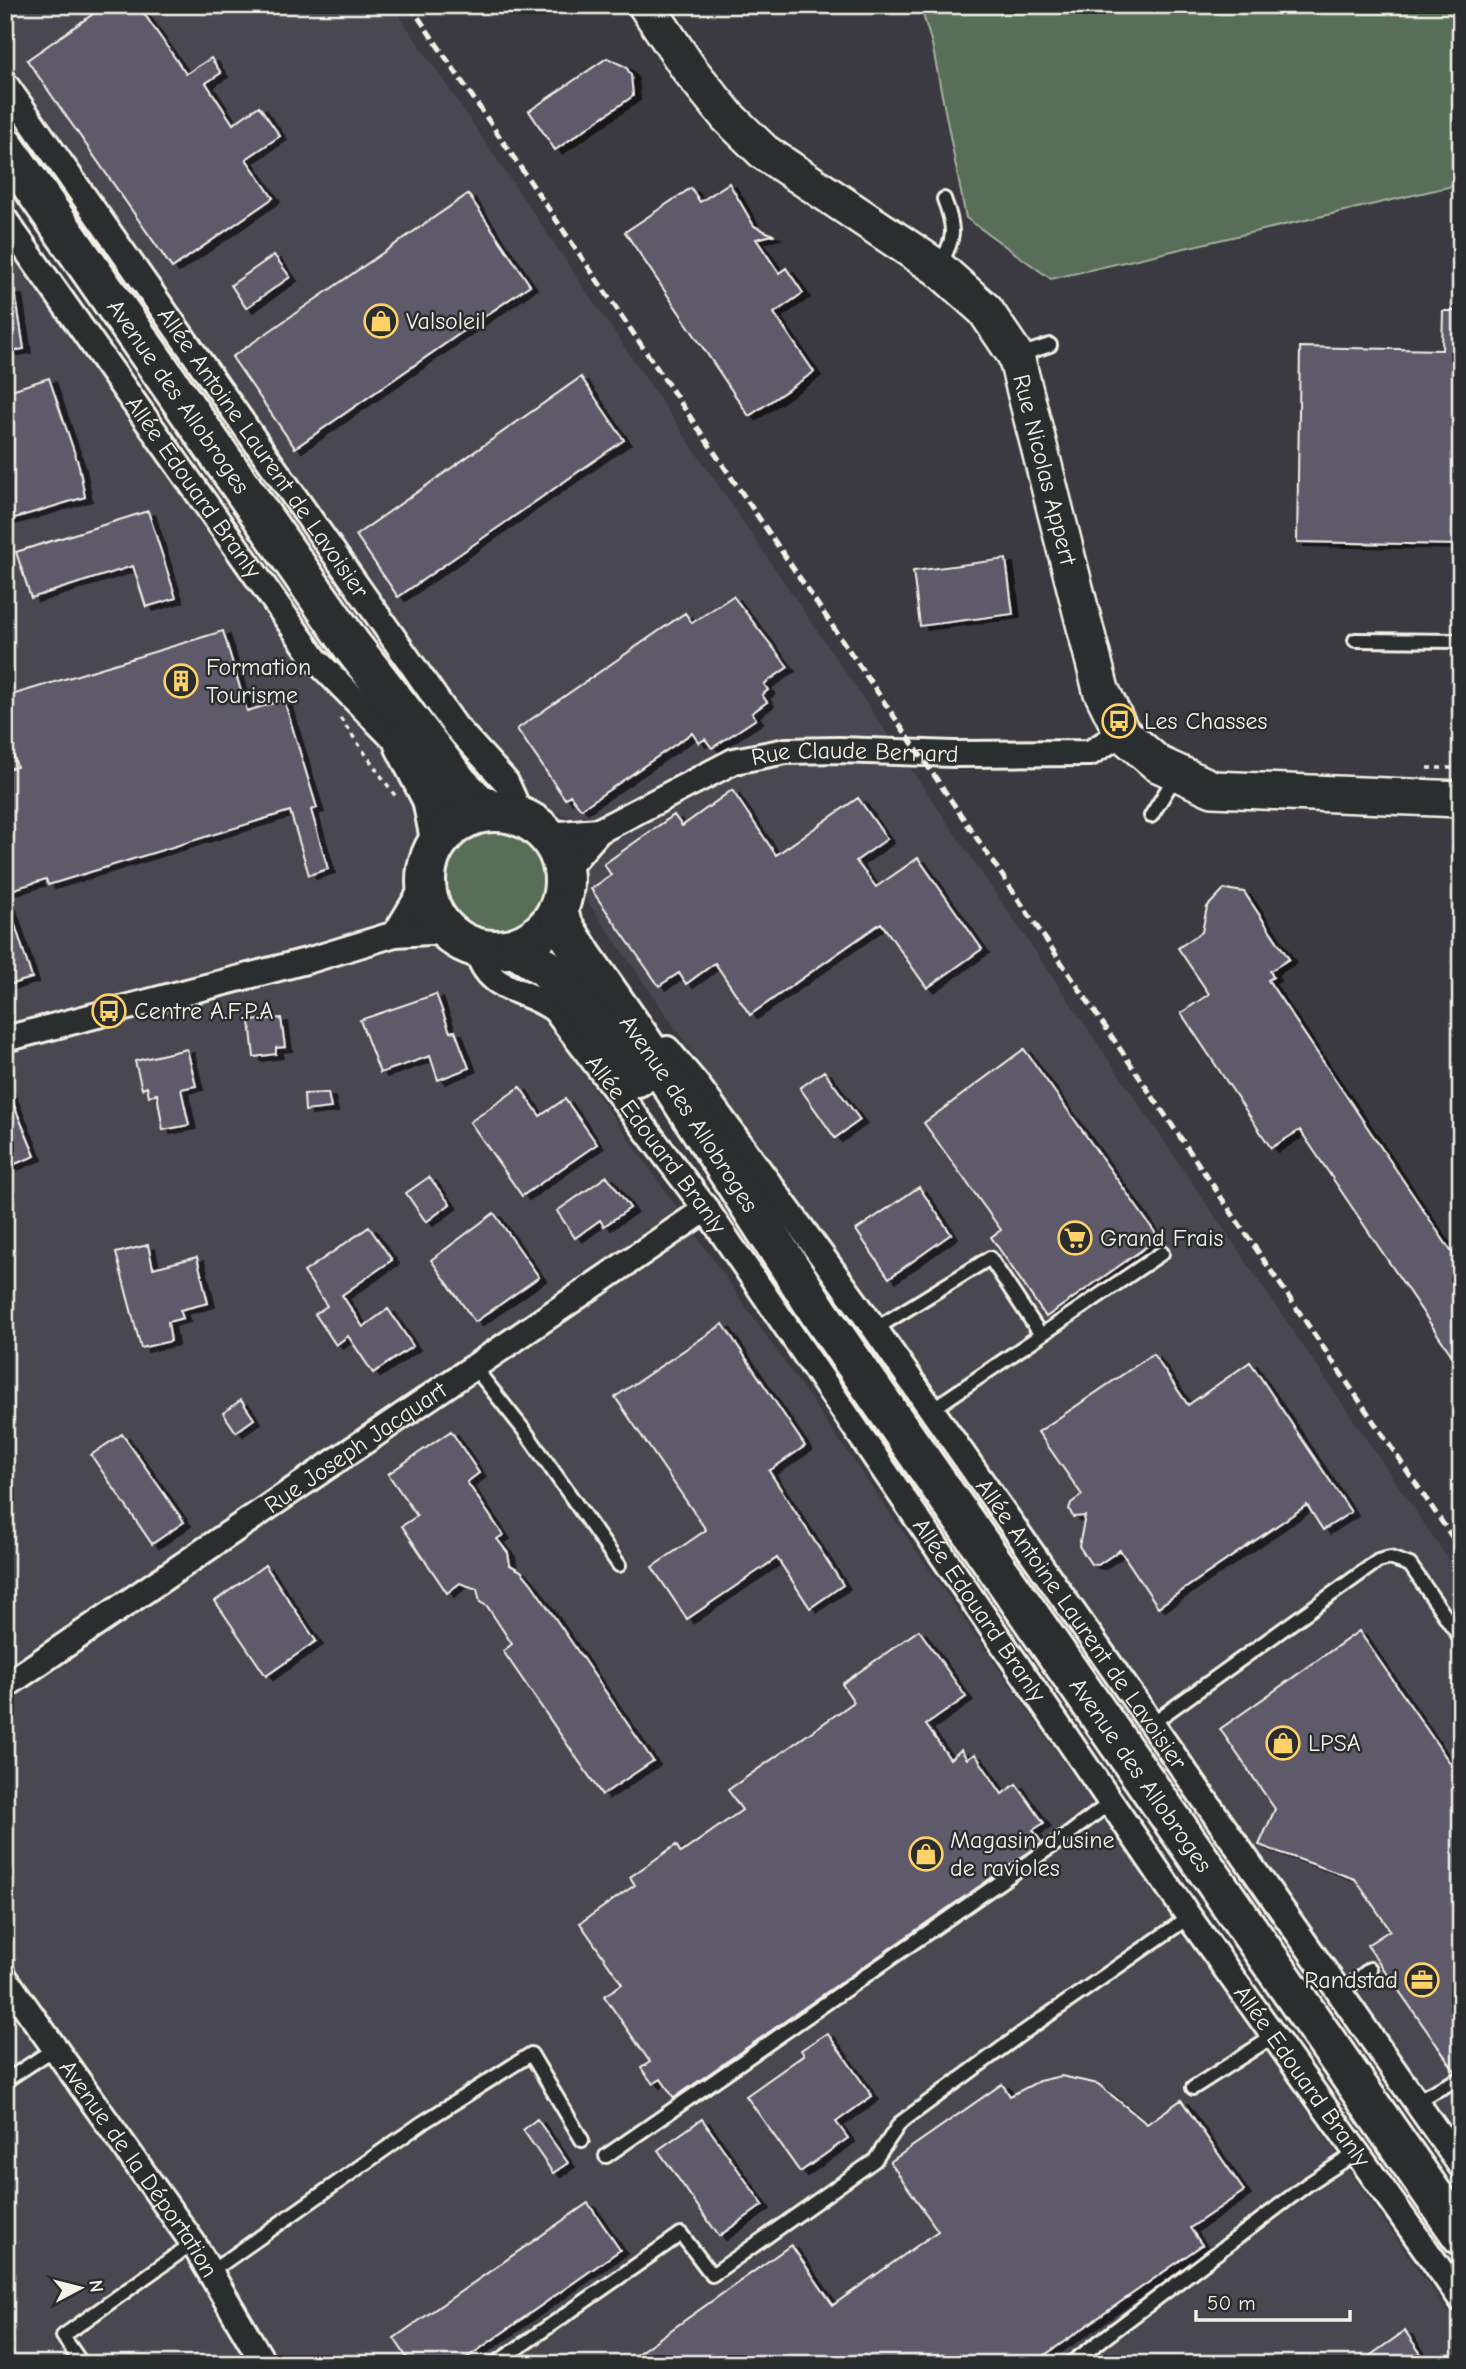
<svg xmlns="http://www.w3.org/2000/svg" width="1466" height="2369" font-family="'Comic Neue',sans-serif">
	<defs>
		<filter id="shadow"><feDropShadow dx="7" dy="4" stdDeviation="0" flood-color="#0009"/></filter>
	</defs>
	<rect width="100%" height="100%" fill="#3a3a40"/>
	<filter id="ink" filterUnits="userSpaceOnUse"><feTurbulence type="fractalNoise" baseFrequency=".0143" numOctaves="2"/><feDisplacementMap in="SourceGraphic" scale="14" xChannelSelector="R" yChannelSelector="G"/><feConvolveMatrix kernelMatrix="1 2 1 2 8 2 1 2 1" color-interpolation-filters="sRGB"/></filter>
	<g filter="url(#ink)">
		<path fill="#484750" d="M5,5h387l1069,1573v577l-881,-1264v-13l21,-32 -27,-28 -26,-7 -17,-15 -32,-42 -43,-42 -451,-641z
			M5,237l252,367 48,65 87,81 31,61 -3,28 -9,27 2,33 21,38 57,47 43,19 927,1328v33h-1456z"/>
		<path fill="#596e59" stroke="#a6b0a0" stroke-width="2" d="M920,5h541v179l-410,95 -85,-61 -34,-174z
			M443 880a52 52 0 1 1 104 0a52 52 0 1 1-104 0Z"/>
		<path fill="#5e5a6b" stroke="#f4f1e8" stroke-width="2" filter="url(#shadow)" d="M106,5h32l48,69 25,-16 10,15 -15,10 27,41 26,-18 21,30 -34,23 27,39 -101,70 -145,-208z
			M607,58l19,9 5,8 2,21 -78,54 -26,-39z
			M729,183l25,43 19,9 -17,4 23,34 7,-5 17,25 -29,20 40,59 -65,44 -124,-184 66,-44 9,14z
			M468,194l62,91 -235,163 -63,-91z
			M274,255l16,22 -44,31 -15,-23z
			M15,291l9,58 -19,3v-60z
			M1443,311h18v234l-164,-3 3,-195 142,3z
			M581,377l43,63 -226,157 -42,-62z
			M49,378l30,88 6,31 -80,24v-129z
			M148,511l28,87 -30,9 -13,-41 -102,32 -15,-46z
			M1006,559l7,55 -93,12 -7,-55z
			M733,596l55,71 -24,17 4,6 -6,5 5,7 -15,11 4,6 -44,29 -7,-9 -6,4 -7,-10 -111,76 -11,-14 -5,4 -48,-70 168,-116 7,10z
			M223,631l24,80 37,-11 33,108 -6,2 17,59 -19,6 -19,-64 -242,74 -2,-6 -41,13v-123l12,-2 -12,-38v-32z
			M732,790l44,65 82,-57 29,41 -31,22 20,26 42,-29 64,91 -55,39 -46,-65 -131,92 -35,-52 -29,21 -7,-11 -20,13 -68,-97 20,-14 -7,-11 70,-49 8,11z
			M1224,889l20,3 45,67 -19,12 3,6 -5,3 193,286v103l-161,-239 -29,18 -90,-135 28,-19 -31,-46 24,-16 5,-25z
			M9,906l23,72 -27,8v-79z
			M436,994l14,38 5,-1 14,37 -31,12 -8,-24 -50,17 -20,-53z
			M281,1018l4,29 -9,1v6l-22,3 -4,-36z
			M187,1049l9,37 -15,3 8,36 -26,5 -6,-36 -8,2 -2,-9 -5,2 -7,-28z
			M1024,1049l135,189 -113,79 -55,-80 10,-7 -77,-107z
			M824,1071l36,49 -25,18 -35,-50z
			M5,1084l30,72 -30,12z
			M520,1087l20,29 25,-17 32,45 -75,52 -52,-74z
			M328,1093l3,15 -26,3 -1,-17z
			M607,1176l23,32 -26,18 -4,-6 -25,18 -18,-27z
			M429,1177l21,27 -24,18 -20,-29z
			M919,1187l32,47 -62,44 -33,-48z
			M494,1213l45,64 -64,45 -44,-62z
			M369,1227l23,33 -50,35 21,32 25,-18 25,37 -40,27 -25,-37 -12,9 -21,-31 12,-8 -23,-34z
			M148,1245l5,23 44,-11 11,46 -28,7 3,8 -15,4 3,19 -30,7 -25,-95z
			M723,1324l82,122 -36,25 74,114 -33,23 -33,-50 -90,61 -35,-52 54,-37 -91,-133z
			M1153,1354l35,51 62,-43 101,150 -28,18 -16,-25 -149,102 -38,-57 -22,15 -7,-1 -12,-18 6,-30 -12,1 -4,-8 2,-6 11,-8 -44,-63z
			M241,1400l13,19 -18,13 -13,-19z
			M451,1431l28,42 -12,9 36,53 -6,4 11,14 2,12 11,6 10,12 122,178 -51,34 -99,-144 9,-7 -25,-38 -7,-4 -3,-13 -17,-6 -13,10 -45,-67 15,-10 -29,-42z
			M122,1434l62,88 -32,22 -61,-89z
			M265,1565l51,76 -50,35 -51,-75z
			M919,1630l47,67 -40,28 24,34 11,-9 6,9 8,-5 27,40 14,-10 28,39 -11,7 9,13 -368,255 -13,-19 -8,5 -12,-16 9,-6 -46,-66 18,-12 -42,-61 55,-38 -5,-8 46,-32 5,8 61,-43 -14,-20 126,-88 -12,-18z
			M1359,1631l102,148v290l-6,2 -88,-126 23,-15 -35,-51 -96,-34 16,-36 -55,-80z
			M827,2033l45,63 -36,26 12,16 -48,34 -54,-76 58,-41 -3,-5z
			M1061,2076l37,8 49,40 34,-24 63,91 -54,37 12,17 -170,119h-409l168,-119 42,60 105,-74 -48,-69 112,-78 8,12 29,-15z
			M537,2119l31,44 -15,10 -30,-43z
			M702,2119l61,86 -44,31 -61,-86z
			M588,2203l32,47 -162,114h-47l-17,-26z
			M1405,2331l23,33h-70z"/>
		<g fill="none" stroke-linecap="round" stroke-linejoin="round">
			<defs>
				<path id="lane" d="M938,268c17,-29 18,-38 6,-69
					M1017,356l33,-11
					M1355,640l106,1
					M1151,816l26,-42
					M875,1329l115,-71 51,77 -110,75
					M1041,1335l121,-82
					M474,1367l53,67 92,131
					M1151,1724l227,-163 12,-3 20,7 51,74
					M1340,1994l30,-25
					M5,2081l52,-34
					M1193,2088l81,-52
					M1415,2101l46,-23
					M606,2156l452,-314 53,-40
					M212,2271l210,-148 109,-69 51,86
					M82,2364l-19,-28 130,-93
					M495,2364l186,-130 31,41 163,-115 25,-37 124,-91 165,-115
					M1070,2364l238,-180 48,-31"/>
				<g id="street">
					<path id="s1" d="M5,84l450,642 51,56 16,35"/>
					<path id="s2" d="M5,220l311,440 74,75 11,3"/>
					<path d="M547,835l52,-4"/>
					<path id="s3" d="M564,871l35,-40 135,-70 52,-10 53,-1 115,4 136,-1 32,-20"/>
					<path d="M395,934l31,-51"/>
					<path id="s4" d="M476,948c13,47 46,37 79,62l151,199 483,708 272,382"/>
					<path d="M5,1039l305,-79 85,-26 51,-3"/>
					<path id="s5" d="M667,1049l31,37 177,243 586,837"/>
					<path id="s6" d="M5,1686l701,-477"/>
					<path id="s7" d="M5,1978l188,265 71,121"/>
				</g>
				<g id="secondary">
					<path id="s8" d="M646,5l43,64 39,48 36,35 174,116 47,42 31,46 85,334 21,43 36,31 55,25 248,10"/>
				</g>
				<g id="primary">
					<path id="s9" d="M5,147l347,499 107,138 18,18 18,10"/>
					<path d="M404,744l28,55 8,40"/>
					<circle cx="495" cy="881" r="69"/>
					<path id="s10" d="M558,911l4,13 21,33 85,122 152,235 641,921"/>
					<path d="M514,948l32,20 20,20 71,89"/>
				</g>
			</defs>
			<use href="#lane" stroke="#f4f1e8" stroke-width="18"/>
			<use href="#street" stroke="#f4f1e8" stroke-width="30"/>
			<use href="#secondary" stroke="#f4f1e8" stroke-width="40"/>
			<use href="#primary" stroke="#f4f1e8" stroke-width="44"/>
			<path stroke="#f4f1e8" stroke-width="3.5" stroke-dasharray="5 5" stroke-linecap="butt" d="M340,718l56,79
				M1427,768h34
				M5,1942l11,17"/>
			<use href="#lane" stroke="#2a2d2e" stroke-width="12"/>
			<use href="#street" stroke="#2a2d2e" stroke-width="24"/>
			<use href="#secondary" stroke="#2a2d2e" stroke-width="35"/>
			<use href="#primary" stroke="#2a2d2e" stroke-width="38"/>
			<path stroke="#f4f1e8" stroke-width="5" stroke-dasharray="10 5" stroke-linecap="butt" d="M410,5l1051,1545"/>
		</g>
	</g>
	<defs>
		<symbol id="shop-ring" viewBox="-11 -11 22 22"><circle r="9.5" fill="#2a2d2e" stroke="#ffd166" stroke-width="1.5"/><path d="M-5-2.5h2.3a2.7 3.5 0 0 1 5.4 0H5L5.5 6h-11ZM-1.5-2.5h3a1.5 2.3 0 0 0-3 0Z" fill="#ffd166"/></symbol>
		<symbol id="building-ring" viewBox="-11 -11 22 22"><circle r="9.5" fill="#2a2d2e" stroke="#ffd166" stroke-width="1.5"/><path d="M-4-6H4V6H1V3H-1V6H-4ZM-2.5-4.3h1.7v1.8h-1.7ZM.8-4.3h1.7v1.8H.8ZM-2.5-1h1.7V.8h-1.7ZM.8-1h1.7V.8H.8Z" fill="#ffd166"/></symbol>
		<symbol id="bus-ring" viewBox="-11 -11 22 22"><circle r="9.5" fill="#2a2d2e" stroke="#ffd166" stroke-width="1.5"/><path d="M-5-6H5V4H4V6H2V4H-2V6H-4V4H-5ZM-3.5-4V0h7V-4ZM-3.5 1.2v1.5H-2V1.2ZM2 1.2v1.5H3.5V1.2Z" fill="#ffd166"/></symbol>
		<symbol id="supermarket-ring" viewBox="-11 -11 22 22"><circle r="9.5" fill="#2a2d2e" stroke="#ffd166" stroke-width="1.5"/><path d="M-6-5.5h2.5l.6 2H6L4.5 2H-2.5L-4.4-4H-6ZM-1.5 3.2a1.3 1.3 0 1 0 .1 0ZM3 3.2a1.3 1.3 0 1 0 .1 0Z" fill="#ffd166"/></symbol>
		<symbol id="office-ring" viewBox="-11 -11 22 22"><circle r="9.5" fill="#2a2d2e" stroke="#ffd166" stroke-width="1.5"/><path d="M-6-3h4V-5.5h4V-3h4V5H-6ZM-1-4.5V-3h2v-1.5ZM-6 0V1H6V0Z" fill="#ffd166"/></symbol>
	</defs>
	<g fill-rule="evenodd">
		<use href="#shop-ring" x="362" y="302" width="38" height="38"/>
		<use href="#building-ring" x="162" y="662" width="38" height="38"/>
		<use href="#bus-ring" x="1100" y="702" width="38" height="38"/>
		<use href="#bus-ring" x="90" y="992" width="38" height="38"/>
		<use href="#supermarket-ring" x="1056" y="1219" width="38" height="38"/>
		<use href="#shop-ring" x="1264" y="1724" width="38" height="38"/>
		<use href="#shop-ring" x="907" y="1835" width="38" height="38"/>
		<use href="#office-ring" x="1403" y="1961" width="38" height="38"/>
	</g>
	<g text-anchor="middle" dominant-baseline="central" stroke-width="5" stroke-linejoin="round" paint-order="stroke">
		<g font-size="24" fill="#f4f1e8" stroke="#2a2d2e" text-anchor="start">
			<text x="406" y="321">Valsoleil</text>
			<text x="206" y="667">Formation<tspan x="206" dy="28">Tourisme</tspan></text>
			<text x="1144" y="721">Les Chasses</text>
			<text x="134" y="1011">Centre A.F.P.A</text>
			<text x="1100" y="1238">Grand Frais</text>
			<text x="1308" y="1743">LPSA</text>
			<text x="950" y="1840">Magasin d’usine<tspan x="950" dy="28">de ravioles</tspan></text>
			<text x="1398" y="1980" text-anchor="end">Randstad</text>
		</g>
		<g font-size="24" fill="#f4f1e8" stroke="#2a2d2e">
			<text stroke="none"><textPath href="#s9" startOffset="304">Avenue des Allobroges</textPath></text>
			<text stroke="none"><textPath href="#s1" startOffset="450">Allée Antoine Laurent de Lavoisier</textPath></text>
			<text stroke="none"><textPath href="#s8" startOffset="634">Rue Nicolas Appert</textPath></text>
			<text stroke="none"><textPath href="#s2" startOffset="327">Allée Edouard Branly</textPath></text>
			<text stroke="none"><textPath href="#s3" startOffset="327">Rue Claude Bernard</textPath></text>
			<text stroke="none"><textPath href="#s10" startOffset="242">Avenue des Allobroges</textPath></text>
			<text stroke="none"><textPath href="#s4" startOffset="273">Allée Edouard Branly</textPath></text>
			<text stroke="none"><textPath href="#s6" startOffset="424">Rue Joseph Jacquart</textPath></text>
			<text stroke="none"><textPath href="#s4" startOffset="840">Allée Edouard Branly</textPath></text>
			<text stroke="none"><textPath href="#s5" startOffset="709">Allée Antoine Laurent de Lavoisier</textPath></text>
			<text stroke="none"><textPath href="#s10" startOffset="1043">Avenue des Allobroges</textPath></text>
			<text stroke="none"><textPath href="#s4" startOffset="1407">Allée Edouard Branly</textPath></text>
			<text stroke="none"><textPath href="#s7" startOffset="233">Avenue de la Déportation</textPath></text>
		</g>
	</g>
	<rect width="1466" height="2369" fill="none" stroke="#2a2d2e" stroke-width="28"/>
	<rect x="14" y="14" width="1438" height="2341" fill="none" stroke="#f4f1e8" stroke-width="2.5" filter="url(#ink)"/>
	<g transform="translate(80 2288) rotate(83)" stroke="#2a2d2e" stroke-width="5" paint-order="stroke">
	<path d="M0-5L12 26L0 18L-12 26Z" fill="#f4f1e8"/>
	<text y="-10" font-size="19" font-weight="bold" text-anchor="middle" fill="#f4f1e8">N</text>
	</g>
	<path d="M1196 2310v10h154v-10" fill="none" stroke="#f4f1e8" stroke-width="3.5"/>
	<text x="1207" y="2310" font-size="21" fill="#f4f1e8" stroke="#2a2d2e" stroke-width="5" paint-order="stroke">50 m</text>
</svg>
